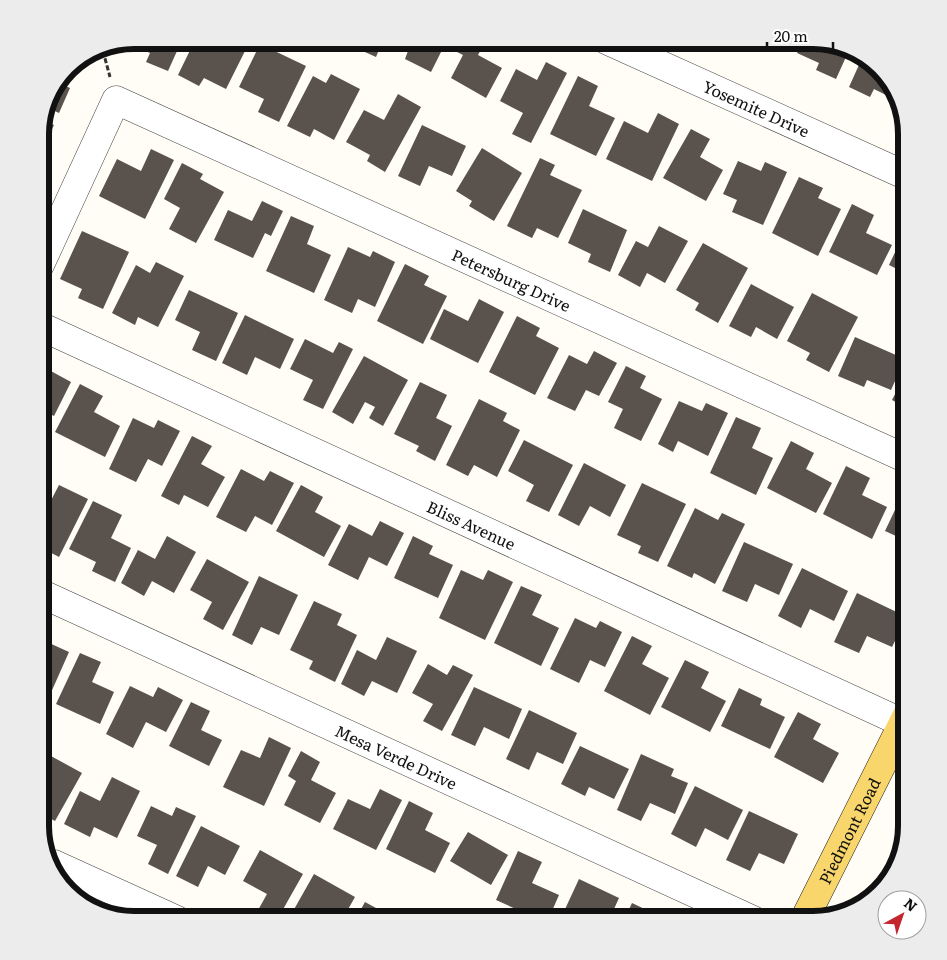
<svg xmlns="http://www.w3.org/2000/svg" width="947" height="960" font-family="Literata,serif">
	<rect width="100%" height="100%" fill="#fffdf5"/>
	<path fill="#5a524d" d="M134,40h48l-14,31 -22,-9 4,-9 -23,-10z
		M195,40h39l13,7 -21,42 -22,-11 -5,8 -21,-11z
		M349,40h34l-7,17 -29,-13z
		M393,40h54l-16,32 -26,-13 3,-8 -17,-8z
		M461,40h25l-8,15 24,13 -16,30 -35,-20 12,-23 -8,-4z
		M802,40h17l31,8 -14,31 -20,-9 3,-7 -22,-10z
		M260,44l46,22 -27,56 -21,-10 6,-13 -25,-12z
		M863,56l21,16 10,27 -20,-10 -4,8 -21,-10z
		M546,62l21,11 -36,70 -19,-9 11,-21 -23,-12 16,-32 21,11z
		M331,74l29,15 -26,51 -20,-11 -4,8 -23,-11 26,-50 13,7z
		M578,76l20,10 -9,20 26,12 -19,38 -46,-22z
		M57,82l13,6 -11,25 -13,-6 4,-15z
		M398,94l23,13 -36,65 -18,-11 3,-6 -24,-13 18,-32 20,10z
		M658,113l21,11 -27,57 -46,-22 18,-38 24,12z
		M42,120l12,5 -14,29v-27z
		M422,125l44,21 -14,30 -23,-10 -9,20 -22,-10z
		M691,129l19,10 -10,18 23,13 -17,31 -43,-23z
		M482,148l40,25 -28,48 -25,-15 3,-5 -16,-10z
		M151,149l23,11 -29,59 -46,-23 18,-37 24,12z
		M540,158l15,7 -5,10 32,15 -24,48 -21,-10 -5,10 -25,-12z
		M738,161l23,10 4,-9 22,10 -24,53 -31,-13 5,-12 -14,-6z
		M182,163l21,11 -3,5 24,13 -28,51 -27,-14 11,-21 -16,-9z
		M799,177l24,11 -5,10 23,11 -23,47 -46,-23z
		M262,201l21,10 -12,25 -6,-3 -12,25 -39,-18 14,-30 24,11z
		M852,204l22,11 -8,18 26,12 -15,30 -48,-23z
		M583,209l44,21 -17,42 -22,-10 3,-8 -23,-11z
		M291,216l23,10 -7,18 24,11 -17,38 -48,-22z
		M659,226l29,15 -23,42 -18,-10 -7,14 -22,-12 18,-34 12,6z
		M907,227v47l-18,-9z
		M82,231l47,21 -26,57 -25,-11 4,-9 -22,-10z
		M703,243l45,25 -30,55 -23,-13 4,-7 -23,-13z
		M348,247l22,10 3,-6 22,11 -20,45 -17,-8 -6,14 -28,-13z
		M156,262l28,14 -26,51 -20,-10 -3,8 -23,-12 24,-48 14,8z
		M405,264l24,12 -5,9 23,11 -24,48 -46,-23z
		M751,284l43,23 -17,32 -21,-12 -5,10 -22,-11z
		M189,290l49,23 -22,48 -24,-11 8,-18 -25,-12z
		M812,293l46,24 -29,55 -23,-12 4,-7 -23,-12z
		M479,299l25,13 -26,51 -48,-24 14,-30 24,12z
		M245,315l49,24 -14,30 -25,-12 -8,18 -25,-12z
		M517,316l23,12 -4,8 23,12 -24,47 -46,-23z
		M855,337l50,22 -14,31 -24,-10 -3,7 -26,-11z
		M305,339l28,14 6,-11 14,7 -30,60 -20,-9 10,-20 -23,-11z
		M594,351l23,12 -18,33 -13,-6 -11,21 -28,-13 22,-43 18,9z
		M364,356l44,24 -25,46 -14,-8 6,-11 -10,-5 -12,22 -21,-12z
		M626,366l20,10 -6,12 22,11 -21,42 -27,-13 9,-19 -15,-7z
		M49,370l22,12 -17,34 -14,-7v-26l2,1z
		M907,371v37l-15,-8z
		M420,382l27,13 -11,23 16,8 -17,35 -19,-10 3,-5 -25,-12z
		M80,384l23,12 -9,16 26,14 -15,31 -50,-25z
		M479,399l28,14 -4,8 17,9 -23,47 -23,-12 -6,11 -22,-11z
		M679,401l23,10 4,-8 22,10 -20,43 -30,-15 -5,11 -15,-8z
		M736,417l25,11 -9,20 21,10 -17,37 -46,-22z
		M133,418l21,10 4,-8 22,11 -18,35 -14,-7 -12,23 -27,-13z
		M192,436l20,10 -11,18 24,13 -17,30 -24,-12 -5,10 -18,-9z
		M524,440l49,25 -24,47 -23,-11 8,-16 -26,-14z
		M791,441l23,12 -8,16 26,14 -16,30 -49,-25z
		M584,463l42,22 -16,32 -20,-11 -11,20 -21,-11z
		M846,466l24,12 -8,17 25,12 -15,32 -49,-25z
		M241,469l23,12 6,-10 24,12 -22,42 -17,-9 -9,16 -30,-15z
		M642,483l44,21 -28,58 -20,-9 3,-7 -24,-11z
		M59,485l29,14 -29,58 -19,-10v-40l6,3z
		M301,485l22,12 -8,15 26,14 -17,31 -48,-26z
		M903,493l4,2v46l-22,-10z
		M93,501l29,14 -11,23 20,10 -16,34 -23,-11 4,-9 -27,-13z
		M695,508l23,12 4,-7 23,11 -30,60 -21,-11 -2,5 -25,-12z
		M380,521l24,12 -17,33 -18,-9 -11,23 -30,-15 21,-41 23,12z
		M167,536l29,16 -22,41 -22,-12 -8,15 -23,-13 17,-33 17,9z
		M413,536l20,10 -4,8 24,11 -15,33 -44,-20z
		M744,542l49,22 -14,31 -24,-11 -8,18 -25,-11z
		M207,559l42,23 -26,48 -20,-11 9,-17 -22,-12z
		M802,568l46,23 -14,30 -24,-12 -9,19 -23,-12z
		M461,570l22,10 5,-10 25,12 -28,58 -46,-22z
		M259,576l39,19 -19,40 -18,-8 -9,18 -20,-10z
		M521,586l21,9 -10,20 27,13 -18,38 -47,-23z
		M857,593l50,24 -15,30 -25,-11 -8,17 -25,-11z
		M314,601l28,13 -5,11 20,10 -22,47 -26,-13 4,-8 -23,-11z
		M575,618l21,10 4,-7 22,11 -17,35 -15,-7 -11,23 -29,-14z
		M632,636l20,10 -10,18 27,14 -19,37 -46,-24z
		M387,637l30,14 -20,42 -25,-12 -8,15 -23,-12 16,-34 19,10z
		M47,642l22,10 -20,45 -9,-4v-35z
		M80,653l21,9 -9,20 22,10 -14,32 -44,-20z
		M685,660l24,12 -8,16 25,13 -16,31 -49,-25z
		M428,664l19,11 6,-10 20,10 -31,56 -19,-10 10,-17 -21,-11z
		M130,686l23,11 5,-10 25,13 -17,32 -20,-10 -13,26 -27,-14z
		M474,687l48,22 -13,30 -25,-12 -9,19 -24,-11z
		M739,688l23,11 -2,6 25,12 -15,32 -49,-23z
		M191,702l19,9 -9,19 21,10 -13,26 -40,-20z
		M529,710l48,23 -14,31 -26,-12 -8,18 -23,-11z
		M798,712l23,12 -8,15 26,14 -16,30 -49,-26z
		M269,737l22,11 -27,58 -41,-19 18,-37 19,8z
		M580,746l49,23 -15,30 -25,-12 -4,9 -24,-12z
		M40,750l42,23 -27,48 -15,-8v-9l6,-10 -6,-3z
		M301,751l19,11 -9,18 25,13 -16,30 -36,-18 12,-24 -8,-5z
		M641,754l33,15 -3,7 17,7 -13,31 -25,-11 -9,18 -24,-11z
		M112,777l28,14 -23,47 -23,-11 -4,10 -26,-13 16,-33 20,10z
		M695,786l48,24 -15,30 -23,-12 -9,19 -25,-13z
		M380,789l22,11 -26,50 -43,-21 15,-30 22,10z
		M409,801l24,12 -8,17 25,13 -15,30 -49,-24z
		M151,806l21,10 4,-9 20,9 -28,58 -20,-10 9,-19 -20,-9z
		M749,811l49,23 -14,30 -25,-11 -9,18 -24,-11z
		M201,826l39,20 -15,29 -17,-9 -10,21 -22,-11z
		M468,832l40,23 -17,30 -41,-24z
		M260,850l43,24 -26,46h-7l-13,-8 10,-18 -24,-13z
		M518,851l24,11 -10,21 27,12 -11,25h-8l-44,-20z
		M314,874l41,23 -13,23h-16l-7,-4 -3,4h-28z
		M579,879l40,19 -10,22h-49z
		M365,902l33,18h-43z
		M632,903l21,10 -3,7h-26z"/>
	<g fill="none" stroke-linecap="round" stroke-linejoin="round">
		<defs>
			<g id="minor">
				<path id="s1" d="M606,40l301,136"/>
				<path id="s2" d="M40,265l76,-165 791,359"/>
				<path id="s3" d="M40,326l863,397"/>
				<path id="s4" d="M40,593l713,327"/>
				<path d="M54,864l123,56"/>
			</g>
			<g id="major">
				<path id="s5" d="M804,920l103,-205"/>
			</g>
		</defs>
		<use href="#minor" stroke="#444" stroke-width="29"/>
		<use href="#major" stroke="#222" stroke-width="29"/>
		<path stroke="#333" stroke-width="3" stroke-dasharray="5 2.5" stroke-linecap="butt" d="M103,51l7,26"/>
		<use href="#minor" stroke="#fff" stroke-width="28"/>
		<use href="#major" stroke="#f9d66b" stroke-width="28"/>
	</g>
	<g text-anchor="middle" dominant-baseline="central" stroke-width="5" stroke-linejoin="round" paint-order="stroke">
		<g font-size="16" fill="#111" stroke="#fff">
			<text stroke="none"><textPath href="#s1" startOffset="165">Yosemite Drive</textPath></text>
			<text stroke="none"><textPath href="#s2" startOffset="616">Petersburg Drive</textPath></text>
			<text stroke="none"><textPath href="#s3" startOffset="475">Bliss Avenue</textPath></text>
			<text stroke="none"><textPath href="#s4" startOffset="392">Mesa Verde Drive</textPath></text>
			<text stroke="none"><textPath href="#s5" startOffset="100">Piedmont Road</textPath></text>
		</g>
	</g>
	<path d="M0 0H947V960H0ZM134 49H813A85 85 0 0 1 898 134V826A85 85 0 0 1 813 911H134A85 85 0 0 1 49 826V134A85 85 0 0 1 134 49Z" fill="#ececec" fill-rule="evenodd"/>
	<path fill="none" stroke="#111" stroke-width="6" d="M134 49H813A85 85 0 0 1 898 134V826A85 85 0 0 1 813 911H134A85 85 0 0 1 49 826V134A85 85 0 0 1 134 49Z"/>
	<g transform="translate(902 915) rotate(40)"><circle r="24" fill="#ffffff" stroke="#a0a0a0"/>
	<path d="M0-4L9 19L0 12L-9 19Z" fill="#c4262e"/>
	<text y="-8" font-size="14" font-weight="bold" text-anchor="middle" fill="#111111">N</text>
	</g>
	<path d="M767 42v8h66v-8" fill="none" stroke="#111111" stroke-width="2.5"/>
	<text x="774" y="42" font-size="15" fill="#111111" stroke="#ffffff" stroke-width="4" paint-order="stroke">20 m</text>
</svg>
